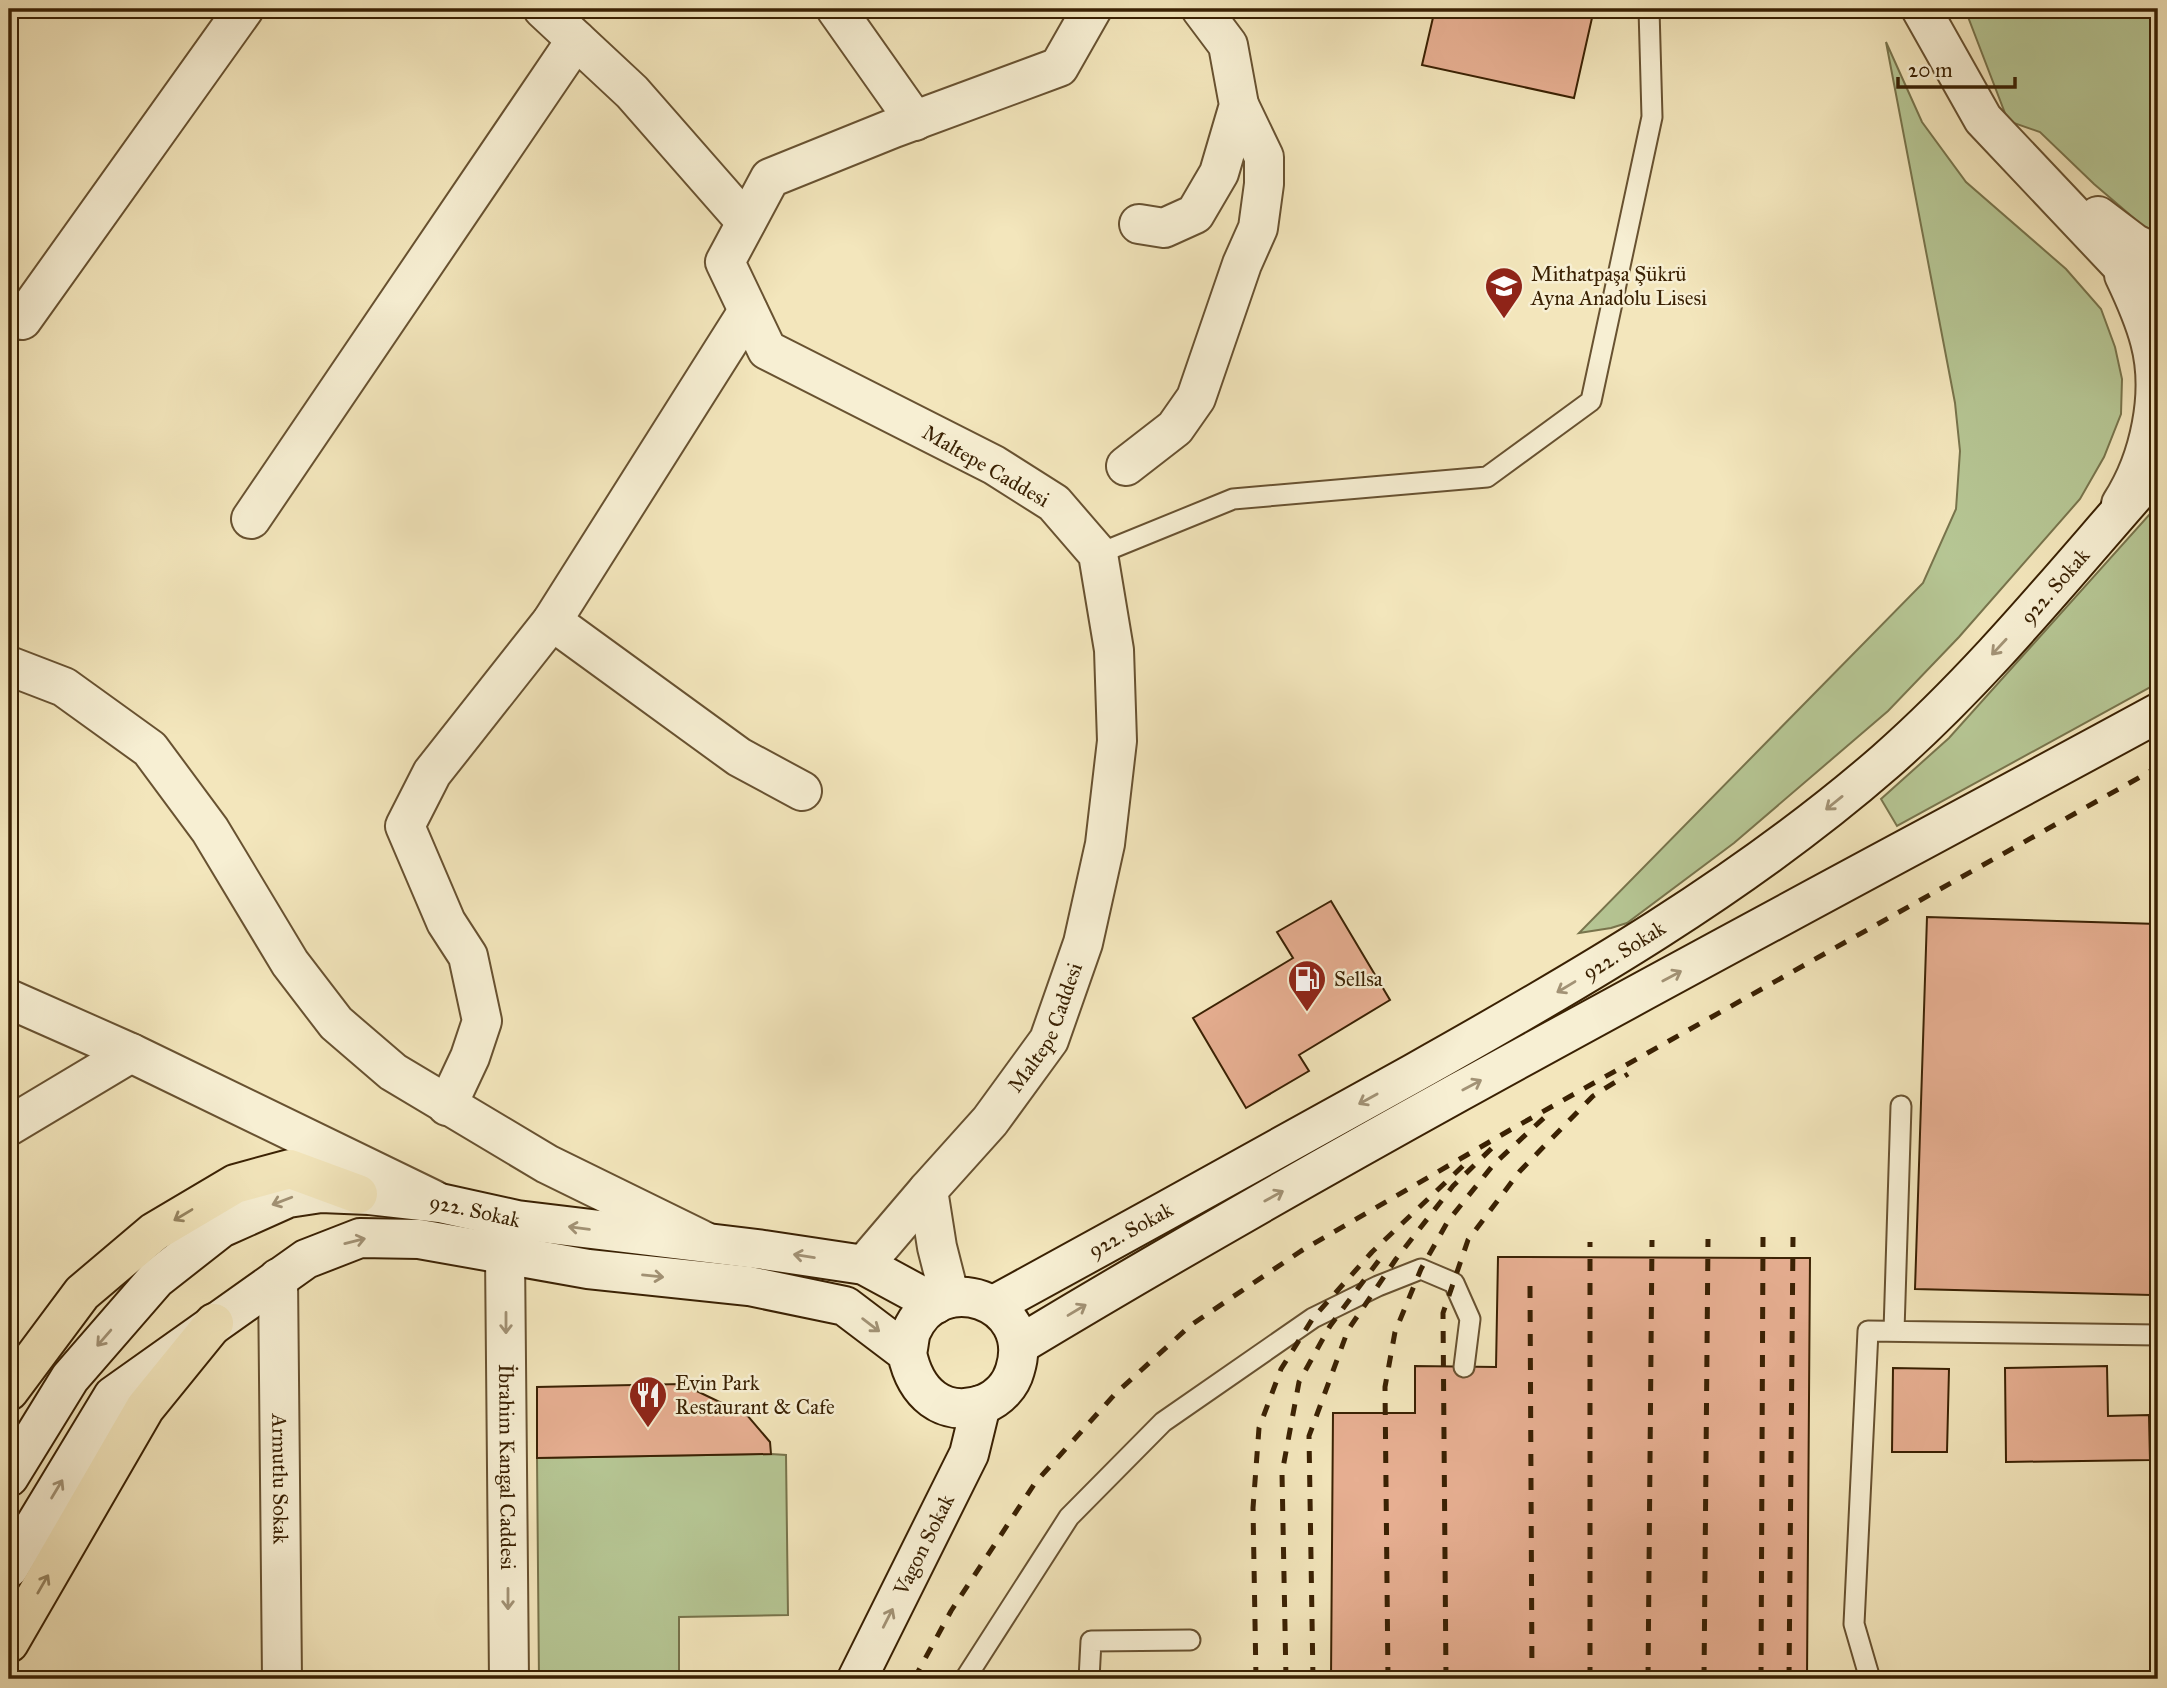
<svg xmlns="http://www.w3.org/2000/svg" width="2167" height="1688" font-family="'IM FELL Great Primer',serif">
	<rect width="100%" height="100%" fill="#f3e6bc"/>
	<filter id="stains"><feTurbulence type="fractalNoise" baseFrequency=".00286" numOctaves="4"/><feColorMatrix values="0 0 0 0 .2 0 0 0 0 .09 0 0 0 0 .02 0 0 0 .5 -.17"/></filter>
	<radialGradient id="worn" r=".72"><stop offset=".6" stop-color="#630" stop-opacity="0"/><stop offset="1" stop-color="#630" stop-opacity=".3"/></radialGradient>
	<path fill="#b6c694" stroke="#78744c" stroke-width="2" d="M1965,9h193v223l-15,-6 -49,-42 -54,-52 -32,-11z
		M1886,42l36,80 44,60 100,87 35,40 14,38 7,32 -1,35 -17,43 -24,42 -121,138 -71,74 -154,132 -107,80 -16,5 -32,5 344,-350 33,-74 4,-58 -5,-48z
		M2158,505v178l-261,143 -16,-27 68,-61z
		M771,1454l15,1 2,160 -109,2v62h-140l-2,-221z"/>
	<path fill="#e7af92" stroke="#3a2103" stroke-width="2" d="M1435,9h159l-20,89 -152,-33z
		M1331,901l59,99 -91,55 10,16 -63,37 -53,-90 100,-60 -16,-26z
		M1927,917l231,7v188h-2l-5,183 -236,-6z
		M1498,1257l312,1 -3,421h-476l2,-266h82v-47l81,1z
		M2107,1366l1,50 41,-1 1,45 -144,2 -1,-94z
		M1893,1368l56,1 -2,83h-55z
		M682,1384l65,31 23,27 1,12 -234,4v-71z"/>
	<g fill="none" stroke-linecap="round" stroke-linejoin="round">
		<defs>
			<path id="service" d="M1098,554l135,-55 254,-22 104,-76 61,-284 -3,-108
				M1894,1331l7,-225
				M965,1679l104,-162 94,-95 150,-104 65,-32 43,-17 33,14 16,36 -6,48
				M1089,1679l2,-38 99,-1
				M1870,1679l-16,-55 14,-293 290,4"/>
			<g id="minor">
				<path d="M543,9l89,83 114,130"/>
				<path d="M836,9l79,112"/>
				<path d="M1139,224l25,4 31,-14 24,-41 20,-68 -11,-60 -27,-36"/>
				<path d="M22,320l222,-311"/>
				<path d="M1126,466l49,-38 21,-30 46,-134 16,-36 6,-44v-27l-25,-52"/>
				<path d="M251,519l325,-479"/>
				<path d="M552,621l187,136 63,34"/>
				<path d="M12,667l52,20 86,62 60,81 80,133 46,60 57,49 154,92 157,77"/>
				<path d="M9,999l122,54 303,147"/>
				<path d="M447,1106l23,-49 12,-36 -14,-65 -22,-34 -41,-96 27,-53 120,-152 196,-310"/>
				<path d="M9,1126l122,-73"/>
				<path id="s1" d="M505,1255l4,424"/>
				<path id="s2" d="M278,1278l4,401"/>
			</g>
			<g id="tertiary">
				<path d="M1921,9l62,110 136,144 39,36"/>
				<path d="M2098,216l37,28 23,11"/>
				<path d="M2121,504c29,-45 43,-111 29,-163 -6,-23 -16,-45 -26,-66"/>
				<path d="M864,1265l64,-75"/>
				<path id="s3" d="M950,1298l-13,-51 -9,-57 62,-69 59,-81 34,-97 22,-99 12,-103 -3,-91 -16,-96 -44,-51 -60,-38 -227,-115 -42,-88 45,-84 124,-50 165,-61 33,-58"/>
			</g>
			<g id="secondary">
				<path id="s4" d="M994,1305c140,-77 281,-154 420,-232 164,-92 330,-188 472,-312 100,-88 184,-194 272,-293"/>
				<path d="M1019,1345c372,-224 758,-425 1139,-632"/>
				<path id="s5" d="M9,1477l61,-99 86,-99 65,-51 67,-30 33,-5 48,2 71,8 77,17 247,30 100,15 72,39"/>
				<path d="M9,1568l104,-172 193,-137 54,-21 59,1 169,30 161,17 96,20 62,47c8,39 35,66 77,51 15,-6 27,-19 31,-34 22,-70 -77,-103 -104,-38 -2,6 -2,14 -4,21"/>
				<path id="s6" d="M857,1679l112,-225 12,-49"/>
			</g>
			<path id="primary" d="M9,1391l73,-98 72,-61 81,-48 55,-15 68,25
				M9,1643l136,-235 69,-85"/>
		</defs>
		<use href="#service" stroke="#685231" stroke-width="23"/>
		<use href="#minor" stroke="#685231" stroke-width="42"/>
		<use href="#tertiary" stroke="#685231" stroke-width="42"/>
		<use href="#secondary" stroke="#3a2103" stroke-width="42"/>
		<use href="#primary" stroke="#3a2103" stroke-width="42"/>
		<use href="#service" stroke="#f7efd3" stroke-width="19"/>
		<use href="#minor" stroke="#f7efd3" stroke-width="38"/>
		<use href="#tertiary" stroke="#f7efd3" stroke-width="38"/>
		<use href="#secondary" stroke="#f7efd3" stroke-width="38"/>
		<use href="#primary" stroke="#f3e6bc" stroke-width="38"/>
		<path stroke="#3a2103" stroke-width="5" stroke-dasharray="12 12" stroke-linecap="butt" d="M1530,1286l2,393
			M914,1679l37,-68 84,-128 80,-89 76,-69 110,-74 209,-121 648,-363
			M1256,1679l-3,-171 6,-80 22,-59 32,-51 59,-66 94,-89
			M1286,1679l-4,-206 17,-91 31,-56 55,-74
			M1313,1679l-4,-243 39,-106 48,-71 57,-73 41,-40
			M1388,1679l-3,-292 10,-55 26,-63 27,-48 46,-57 52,-48
			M1446,1679l-3,-366 25,-73 52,-69 73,-75 35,-22
			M1590,1679v-437
			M1648,1679l4,-439
			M1704,1679l4,-440
			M1761,1679l2,-442
			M1789,1679l4,-442"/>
	</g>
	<defs><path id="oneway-shaft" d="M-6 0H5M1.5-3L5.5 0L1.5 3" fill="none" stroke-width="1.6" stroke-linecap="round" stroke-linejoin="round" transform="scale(1.75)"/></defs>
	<g stroke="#a29275">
		<use href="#oneway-shaft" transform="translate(1999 647) rotate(133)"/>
		<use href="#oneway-shaft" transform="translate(1834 803) rotate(141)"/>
		<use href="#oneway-shaft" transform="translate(1672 976) rotate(-28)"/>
		<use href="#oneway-shaft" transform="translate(1566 987) rotate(149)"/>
		<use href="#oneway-shaft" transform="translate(1472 1085) rotate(-28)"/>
		<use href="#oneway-shaft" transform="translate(1368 1099) rotate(151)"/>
		<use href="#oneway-shaft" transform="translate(1274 1196) rotate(-29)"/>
		<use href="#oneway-shaft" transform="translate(282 1201) rotate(159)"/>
		<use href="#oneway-shaft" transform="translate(579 1228) rotate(-173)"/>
		<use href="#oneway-shaft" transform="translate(355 1241) rotate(-14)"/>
		<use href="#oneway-shaft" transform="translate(804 1256) rotate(-171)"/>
		<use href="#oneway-shaft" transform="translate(653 1276) rotate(6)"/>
		<use href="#oneway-shaft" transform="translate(1077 1310) rotate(-31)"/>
		<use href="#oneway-shaft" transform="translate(506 1323) rotate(90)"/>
		<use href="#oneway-shaft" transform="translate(871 1325) rotate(37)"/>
		<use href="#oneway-shaft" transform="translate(104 1338) rotate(131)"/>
		<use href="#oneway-shaft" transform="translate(57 1489) rotate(-59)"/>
		<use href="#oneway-shaft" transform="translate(508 1599) rotate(90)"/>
		<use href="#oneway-shaft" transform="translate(888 1618) rotate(-63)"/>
	</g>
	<g stroke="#968460">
		<use href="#oneway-shaft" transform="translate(183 1215) rotate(149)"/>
		<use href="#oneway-shaft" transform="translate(43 1584) rotate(-60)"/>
	</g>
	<defs>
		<symbol id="school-pin" viewBox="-11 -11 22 30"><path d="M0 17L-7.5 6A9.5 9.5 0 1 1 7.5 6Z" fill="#8f2418" stroke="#f7efd3"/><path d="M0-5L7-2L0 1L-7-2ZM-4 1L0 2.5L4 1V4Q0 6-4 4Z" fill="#fff"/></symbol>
		<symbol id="fuel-pin" viewBox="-11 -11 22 30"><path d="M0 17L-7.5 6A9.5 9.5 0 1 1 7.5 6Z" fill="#8f2418" stroke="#f7efd3"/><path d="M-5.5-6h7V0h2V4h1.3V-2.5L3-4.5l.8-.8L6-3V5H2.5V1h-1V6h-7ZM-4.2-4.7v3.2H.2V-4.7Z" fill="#fff"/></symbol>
		<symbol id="restaurant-pin" viewBox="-11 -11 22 30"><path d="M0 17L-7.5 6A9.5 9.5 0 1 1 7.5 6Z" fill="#8f2418" stroke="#f7efd3"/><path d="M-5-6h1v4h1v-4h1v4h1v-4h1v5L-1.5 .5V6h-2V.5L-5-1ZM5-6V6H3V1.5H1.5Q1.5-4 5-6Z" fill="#fff"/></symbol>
	</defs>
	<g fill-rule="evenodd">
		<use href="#school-pin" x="1482" y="264" width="44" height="60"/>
		<use href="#fuel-pin" x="1285" y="957" width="44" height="60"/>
		<use href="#restaurant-pin" x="626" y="1373" width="44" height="60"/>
	</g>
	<g text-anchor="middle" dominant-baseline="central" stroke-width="5" stroke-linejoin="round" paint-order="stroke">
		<g font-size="21" fill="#3a2103" stroke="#f7efd3" text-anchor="start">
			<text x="1531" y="274">Mithatpaşa Şükrü<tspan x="1531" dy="24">Ayna Anadolu Lisesi</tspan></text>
			<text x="1334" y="979">Sellsa</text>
			<text x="675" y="1383">Evin Park<tspan x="675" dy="24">Restaurant &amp; Cafe</tspan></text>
		</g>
		<g font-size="21" fill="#3a2103" stroke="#f7efd3">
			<text transform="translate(986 466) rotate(30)">Maltepe Caddesi</text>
			<text stroke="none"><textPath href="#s4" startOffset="1290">922. Sokak</textPath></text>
			<text stroke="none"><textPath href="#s4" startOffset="723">922. Sokak</textPath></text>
			<text stroke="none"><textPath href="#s3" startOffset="313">Maltepe Caddesi</textPath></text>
			<text stroke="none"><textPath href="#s5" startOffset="592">922. Sokak</textPath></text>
			<text stroke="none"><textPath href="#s4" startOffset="156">922. Sokak</textPath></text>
			<text stroke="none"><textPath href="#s1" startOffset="212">İbrahim Kangal Caddesi</textPath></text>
			<text stroke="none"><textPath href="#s2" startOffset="201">Armutlu Sokak</textPath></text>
			<text stroke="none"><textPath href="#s6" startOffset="150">Vagon Sokak</textPath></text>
		</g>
	</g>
	<rect width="2167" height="1688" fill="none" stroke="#f3e6bc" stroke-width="35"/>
	<rect x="10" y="10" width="2146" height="1667" fill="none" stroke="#3a2103" stroke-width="3.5"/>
	<rect x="18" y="18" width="2132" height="1653" fill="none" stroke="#3a2103" stroke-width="2"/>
	<path d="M1898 77v10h117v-10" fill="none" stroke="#3a2103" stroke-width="3.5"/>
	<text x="1908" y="77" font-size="21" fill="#3a2103" stroke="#f7efd3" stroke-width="5" paint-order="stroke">20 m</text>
	<rect width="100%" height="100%" filter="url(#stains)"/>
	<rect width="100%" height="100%" fill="url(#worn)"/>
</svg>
